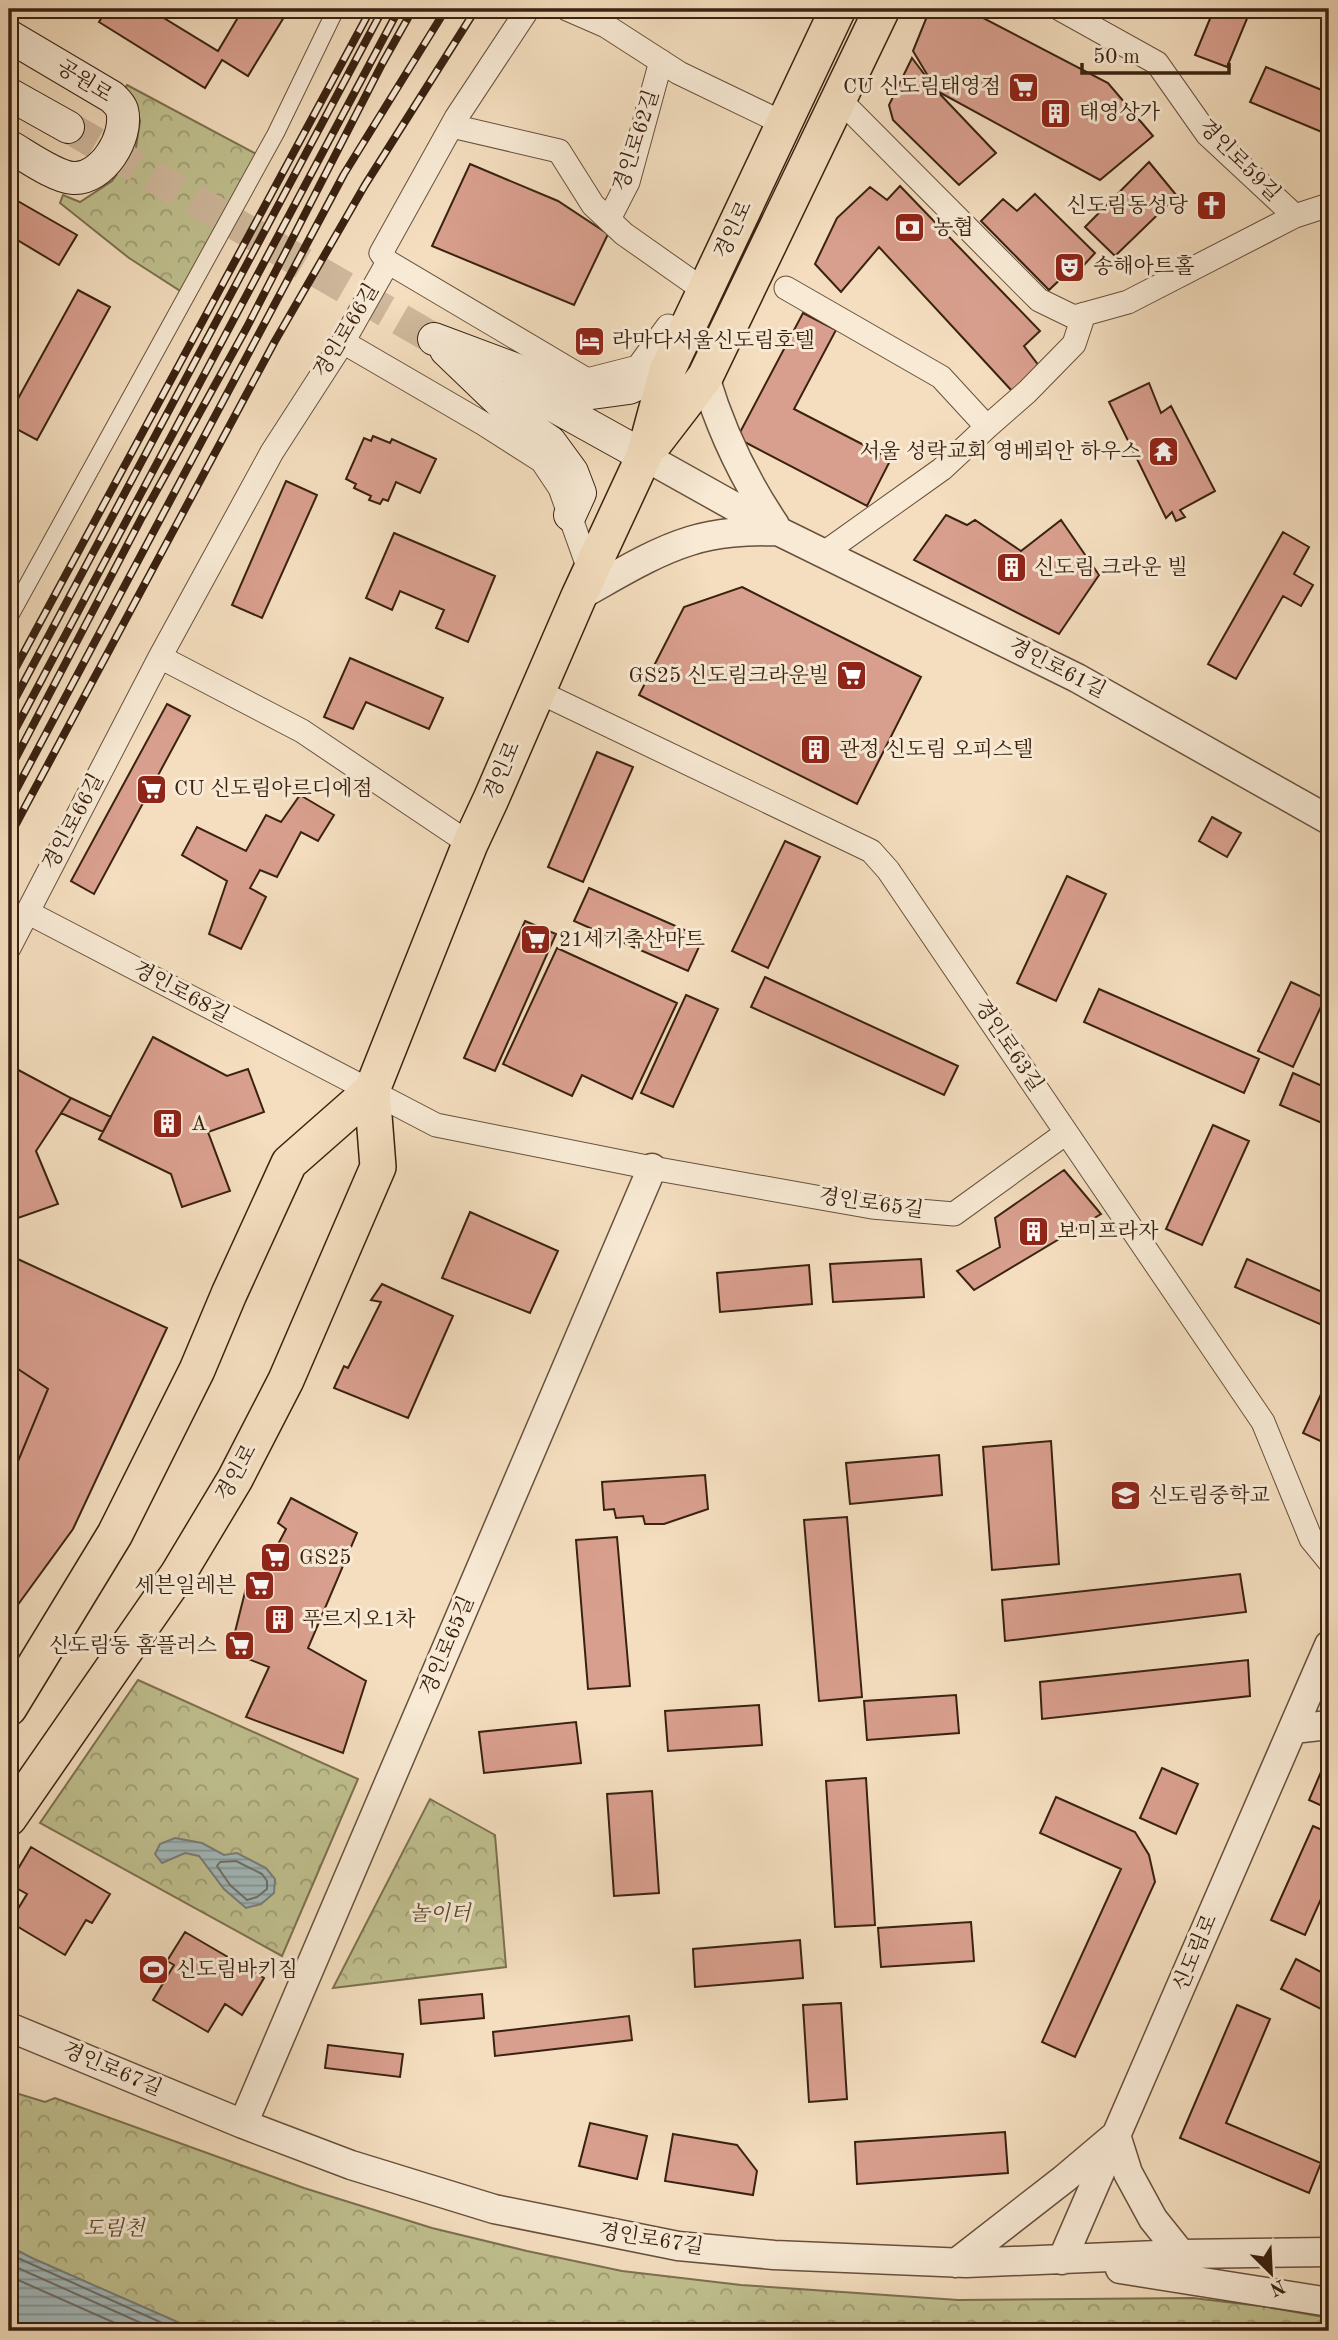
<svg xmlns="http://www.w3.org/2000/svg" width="1338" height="2340" font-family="'Old Standard TT','Noto Serif KR',serif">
	<defs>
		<pattern id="forest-crowns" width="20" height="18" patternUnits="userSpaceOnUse" patternTransform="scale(1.75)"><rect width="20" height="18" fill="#c0c08f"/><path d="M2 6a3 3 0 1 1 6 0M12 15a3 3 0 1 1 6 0" fill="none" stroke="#9d9c73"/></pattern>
		<pattern id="water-rules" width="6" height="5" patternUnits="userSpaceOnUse" patternTransform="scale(1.75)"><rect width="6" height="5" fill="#a1b9bc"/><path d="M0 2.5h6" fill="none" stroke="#849697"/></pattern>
	</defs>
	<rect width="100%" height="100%" fill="#f4debf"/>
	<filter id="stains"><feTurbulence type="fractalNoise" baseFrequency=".00286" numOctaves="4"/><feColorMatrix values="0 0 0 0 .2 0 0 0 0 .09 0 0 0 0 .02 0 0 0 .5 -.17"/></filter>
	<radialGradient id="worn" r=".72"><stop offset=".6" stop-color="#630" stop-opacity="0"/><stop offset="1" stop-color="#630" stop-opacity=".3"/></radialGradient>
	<path fill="url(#forest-crowns)" stroke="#7d7150" stroke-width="2" d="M127,85l131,70 -73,139 -56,-36 -69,-55 3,-8 17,7 32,-21 24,-34 4,-26 -5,-19 -12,-11z
		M138,1680l220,99 -76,177 -242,-133z
		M430,1799l65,36 11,132 -173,21z
		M9,2091l36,11 10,-4 249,90 128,40 95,23 95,20 119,14 217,15 235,-2 75,9 61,11v13h-1320z"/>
	<path fill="url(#water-rules)" stroke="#787d78" stroke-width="2" d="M175,1838l27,5 22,12 13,-2 29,15 9,11 -1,14 -13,11 -15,4 -22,-19 -25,-33 -14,-3 -23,10 -7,-9 5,-10z
		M9,2246l23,12 166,73h-166l-23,-11z"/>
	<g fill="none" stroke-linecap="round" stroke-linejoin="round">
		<path stroke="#6e6e66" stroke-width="2" d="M236,1861l26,13 5,7v8l-10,8 -10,3 -17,-15 -13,-19 3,-4z
			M9,2254l171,77
			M9,2264l150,67
			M9,2276l124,55"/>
	</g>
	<path fill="#d99f8e" stroke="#3a2211" stroke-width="2" d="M107,9h42l69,42 25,-42h46l-41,67 -26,-16 -17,28 -106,-66z
		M930,9h36l142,74 45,53 -53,44 -163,-89 -24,-40z
		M1214,9h37l-24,58 -32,-12z
		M912,58l25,33 59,62 -37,32 -66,-65 -4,-15z
		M1266,67l63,26v42l-79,-33z
		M1149,162l28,34 -62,60 -30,-29z
		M470,164l88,37 50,33 -34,71 -142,-59z
		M900,186l140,145 -16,15 15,20 -27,25 -133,-144 -38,45 -26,-28 22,-46 33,-31 17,13z
		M1035,194l60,59 -23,25 -5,-5 -18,17 -68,-69 22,-22 14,12z
		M9,196l68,39 -18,30 -50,-30z
		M78,290l32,17 -73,133 -28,-15v-10z
		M803,313l33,17 -42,79 97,50 -24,47 -130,-68z
		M1149,383l12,30 10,-7 44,85 -35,19 5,7 -9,4 -4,-9 -6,6 -57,-116z
		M373,436l17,7 2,-4 44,20 -16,34 -24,-11 -8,19 -5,-2 -3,5 -11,-4 2,-4 -17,-8 2,-4 -10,-5 18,-41 7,3z
		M286,481l31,14 -55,123 -30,-13z
		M946,515l21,10 8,-5 46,31 40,-31 38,55 -40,59 -145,-74z
		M1283,532l26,15 -15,27 19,11 -12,21 -18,-10 -47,83 -28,-15z
		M394,533l101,43 -27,66 -32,-14 8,-18 -44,-19 -8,19 -26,-12z
		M742,587l179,90 -64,127 -218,-109 45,-88z
		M350,658l93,40 -14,31 -63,-27 -13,27 -29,-12z
		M167,704l23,12 -96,178 -23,-13z
		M597,752l36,15 -50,115 -35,-15z
		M300,795l34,20 -16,26 -17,-9 -24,45 -17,-7 -10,18 16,9 -25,52 -32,-15 18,-53 -45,-26 15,-28 49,24 20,-36 15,7z
		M1212,817l29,16 -14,24 -28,-16z
		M785,841l35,16 -52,111 -36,-17z
		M1067,876l39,18 -50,107 -39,-18z
		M589,888l114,50 -15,33 -114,-50z
		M525,921l31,13 -61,137 -31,-13z
		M557,948l120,55 -45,96 -50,-24 -10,21 -69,-32z
		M765,977l193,89 -14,29 -193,-88z
		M1291,982l34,16 -32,69 -35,-16z
		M1099,989l160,70 -15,34 -160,-71z
		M686,995l32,14 -45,98 -32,-14z
		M153,1037l74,39 21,-7 16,43 -56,20 22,59 -48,16 -11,-33 -72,-35z
		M9,1065l62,33 -35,53 22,53 -40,14 -9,-30z
		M1293,1073l36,16v37l-49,-21z
		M71,1098l40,19 -8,15 -42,-19z
		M1213,1125l36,16 -47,104 -36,-16z
		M1064,1170l37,44 -127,76 -17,-19 43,-24 -5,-29z
		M470,1212l88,39 -28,62 -88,-35z
		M9,1255l158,73 -94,201 -64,88z
		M921,1259l3,38 -91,5 -3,-38z
		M1247,1259l82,36v33l-94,-41z
		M809,1265l3,39 -92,8 -3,-39z
		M382,1284l71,32 -45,102 -74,-30 10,-22 4,2 33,-66 -10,-2z
		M9,1363l39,26 -39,94z
		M1329,1377v68l-26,-12z
		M1051,1441l8,123 -67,6 -9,-123z
		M939,1455l3,40 -92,9 -4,-41z
		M705,1475l3,34 -44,15h-19l-2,-8 -27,2 -2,-9 -10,1 -2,-28z
		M291,1498l66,35 -49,115 58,33 -23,72 -97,-36 23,-50 -39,-15 16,-64 7,4 33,-63 -8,-6z
		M847,1517l15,180 -43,4 -15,-181z
		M617,1537l13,149 -42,3 -12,-149z
		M1240,1574l6,38 -241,29 -3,-41z
		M1248,1660l2,36 -208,23 -2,-37z
		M956,1695l3,38 -92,7 -3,-39z
		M759,1705l3,40 -94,6 -3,-40z
		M576,1722l5,41 -97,10 -5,-41z
		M1324,1765l5,3v41l-20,-9z
		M1162,1768l36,16 -22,50 -36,-16z
		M866,1778l9,147 -40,2 -9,-146z
		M652,1791l7,102 -45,3 -7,-102z
		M1056,1797l79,35 14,23 6,27 -80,175 -33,-15 79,-173 -81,-36z
		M1313,1826l16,7v48l-24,54 -34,-15z
		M31,1847l79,47 -18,29 -6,-3 -21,35 -55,-33 17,-28 -18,-10z
		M971,1922l3,39 -93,6 -3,-39z
		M185,1932l79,46 -22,37 -17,-11 -17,28 -55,-32 21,-35 -7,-4z
		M800,1940l3,38 -108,9 -2,-38z
		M1296,1959l33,17v37l-48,-24z
		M482,1994l2,24 -63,6 -2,-24z
		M841,2003l6,96 -38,3 -6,-97z
		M1237,2005l33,14 -44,104 95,40 -12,30 -129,-55z
		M629,2016l3,24 -137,16 -2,-24z
		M328,2045l75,9 -3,23 -75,-9z
		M590,2123l57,13 -10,43 -58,-13z
		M1005,2132l3,41 -151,11 -2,-42z
		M673,2134l64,11 20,26 -4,24 -88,-14z"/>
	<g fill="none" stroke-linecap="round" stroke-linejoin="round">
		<path stroke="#cfb89c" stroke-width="32" stroke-dasharray="32 16" stroke-linecap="butt" d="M68,127l366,212"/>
		<defs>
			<path id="pedestrian" d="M9,618l267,-485 60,-124"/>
			<path id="minor" d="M567,9l39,17 73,47 106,51
				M1060,9l97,54 50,71 88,82 34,-11
				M839,99l200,201 35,17 54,-15 167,-86
				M452,126l107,25 34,54 31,29 81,57
				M609,219l19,-37 33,-121
				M388,262l199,118 51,-13 30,-41 17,8
				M786,288l155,89 46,50 40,-35 47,-48 10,-30
				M343,342l141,82 58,37 18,27 30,84
				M824,553l118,-84 45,-42
				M160,657l142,74 168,113
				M537,691l334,160 17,19 375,552 48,117 18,22
				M27,912l409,213 216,43 220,39 82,7 112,-81
				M9,948l151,-291 112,-205 71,-110 45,-80 -7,-9 75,-135 72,-109"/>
			<path id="tertiary" d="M705,377c16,54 39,102 70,148
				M644,456l134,75 299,147 252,142
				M579,596c35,-19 72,-43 111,-55 28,-9 57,-10 86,-10
				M1293,1729l36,-4
				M9,2027l234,97 108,41 143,44 184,37 96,9 192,8 215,-9 148,-2
				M243,2124l409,-956
				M1062,2260l267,-615
				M956,2263l108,-84 52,-44 12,38 25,46 28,35
				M1120,2269l209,33"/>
			<path id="secondary" d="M9,36l103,61c4,4 8,7 10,13 7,27 -20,70 -49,68 -18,-1 -48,-23 -64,-32
				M9,94l59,33
				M434,339l118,44 40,10 37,-5 38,-17
				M446,350l75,72 29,20 22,30 8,21 -10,22
				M518,386l126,70"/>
			<path id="primary" d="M655,442l50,-65 177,-368
				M9,1708l106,-174 82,-164 32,-76 60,-131 83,-73
				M9,1818l169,-244 57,-95 51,-99 92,-213 -6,-77 98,-246 21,-45 88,-203 65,-140 23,-85 171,-362"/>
		</defs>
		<use href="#pedestrian" stroke="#68513c" stroke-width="18"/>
		<use href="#minor" stroke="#68513c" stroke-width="25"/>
		<use href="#tertiary" stroke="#68513c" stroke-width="31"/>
		<use href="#secondary" stroke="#3a2211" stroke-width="34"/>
		<use href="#primary" stroke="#3a2211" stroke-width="38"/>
		<use href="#pedestrian" stroke="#f8ead5" stroke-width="16"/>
		<use href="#minor" stroke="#f8ead5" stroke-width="23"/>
		<use href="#tertiary" stroke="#f8ead5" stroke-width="28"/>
		<use href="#secondary" stroke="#f8ead5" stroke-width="32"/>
		<use href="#primary" stroke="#f4debf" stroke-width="35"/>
		<defs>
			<path id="rail" d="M9,680l362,-671
				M9,710l374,-701
				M9,741l390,-732
				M9,771l133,-254 105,-190 135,-263 31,-55
				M9,803l335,-629 102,-165
				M9,837l266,-496 90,-156 111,-176"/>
		</defs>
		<use href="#rail" stroke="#3a2211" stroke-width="8"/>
		<use href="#rail" stroke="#f8ead5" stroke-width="5" stroke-dasharray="16" stroke-linecap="butt"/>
	</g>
	<defs>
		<symbol id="supermarket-square" viewBox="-11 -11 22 22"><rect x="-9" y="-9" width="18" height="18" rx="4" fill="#8f2418" stroke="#f8ead5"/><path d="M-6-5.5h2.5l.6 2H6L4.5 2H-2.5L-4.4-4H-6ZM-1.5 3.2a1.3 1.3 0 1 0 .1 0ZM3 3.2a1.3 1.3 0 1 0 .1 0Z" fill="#fff"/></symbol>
		<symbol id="building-square" viewBox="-11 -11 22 22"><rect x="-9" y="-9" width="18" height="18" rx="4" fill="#8f2418" stroke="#f8ead5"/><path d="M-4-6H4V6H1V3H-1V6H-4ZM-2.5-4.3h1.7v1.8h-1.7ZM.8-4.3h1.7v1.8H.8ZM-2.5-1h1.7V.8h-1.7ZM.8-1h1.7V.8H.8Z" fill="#fff"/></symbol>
		<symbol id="church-square" viewBox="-11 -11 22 22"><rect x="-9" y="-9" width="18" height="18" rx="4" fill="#8f2418" stroke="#f8ead5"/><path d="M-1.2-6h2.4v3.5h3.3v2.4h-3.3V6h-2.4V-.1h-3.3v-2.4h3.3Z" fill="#fff"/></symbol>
		<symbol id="bank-square" viewBox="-11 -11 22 22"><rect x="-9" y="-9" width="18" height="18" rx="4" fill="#8f2418" stroke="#f8ead5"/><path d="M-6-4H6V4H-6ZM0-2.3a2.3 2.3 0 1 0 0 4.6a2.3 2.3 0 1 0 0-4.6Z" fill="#fff"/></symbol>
		<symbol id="theatre-square" viewBox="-11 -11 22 22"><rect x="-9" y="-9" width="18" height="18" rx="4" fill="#8f2418" stroke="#f8ead5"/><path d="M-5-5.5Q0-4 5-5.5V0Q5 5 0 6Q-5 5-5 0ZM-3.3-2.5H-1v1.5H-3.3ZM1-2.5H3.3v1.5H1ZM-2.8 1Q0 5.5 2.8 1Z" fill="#fff"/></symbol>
		<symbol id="hotel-square" viewBox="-11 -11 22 22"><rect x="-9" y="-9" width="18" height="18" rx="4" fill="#8f2418" stroke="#f8ead5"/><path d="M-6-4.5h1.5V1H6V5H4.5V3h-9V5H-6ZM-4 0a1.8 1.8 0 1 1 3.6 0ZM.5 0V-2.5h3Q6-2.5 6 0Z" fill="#fff"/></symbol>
		<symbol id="temple-square" viewBox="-11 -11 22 22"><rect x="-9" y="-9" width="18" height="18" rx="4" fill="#8f2418" stroke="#f8ead5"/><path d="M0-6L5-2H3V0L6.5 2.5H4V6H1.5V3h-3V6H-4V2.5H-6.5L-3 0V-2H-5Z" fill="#fff"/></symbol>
		<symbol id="school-square" viewBox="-11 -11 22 22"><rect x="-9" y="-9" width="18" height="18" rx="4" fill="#8f2418" stroke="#f8ead5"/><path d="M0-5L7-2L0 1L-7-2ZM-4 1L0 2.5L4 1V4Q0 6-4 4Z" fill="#fff"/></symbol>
		<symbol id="stadium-square" viewBox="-11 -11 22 22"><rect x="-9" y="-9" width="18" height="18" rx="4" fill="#8f2418" stroke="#f8ead5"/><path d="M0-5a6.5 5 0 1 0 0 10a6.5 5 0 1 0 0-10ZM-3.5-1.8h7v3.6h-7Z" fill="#fff"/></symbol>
	</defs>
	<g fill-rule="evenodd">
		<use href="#supermarket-square" x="1006" y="70" width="35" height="35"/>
		<use href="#building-square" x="1038" y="96" width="35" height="35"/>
		<use href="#church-square" x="1194" y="188" width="35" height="35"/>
		<use href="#bank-square" x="892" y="210" width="35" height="35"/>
		<use href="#theatre-square" x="1052" y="250" width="35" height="35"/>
		<use href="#hotel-square" x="572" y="324" width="35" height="35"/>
		<use href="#temple-square" x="1146" y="434" width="35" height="35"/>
		<use href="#building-square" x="994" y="550" width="35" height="35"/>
		<use href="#supermarket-square" x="834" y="658" width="35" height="35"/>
		<use href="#building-square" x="798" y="732" width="35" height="35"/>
		<use href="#supermarket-square" x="134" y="772" width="35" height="35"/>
		<use href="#supermarket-square" x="518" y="922" width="35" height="35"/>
		<use href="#building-square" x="150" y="1106" width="35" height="35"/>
		<use href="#building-square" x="1016" y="1214" width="35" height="35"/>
		<use href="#school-square" x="1108" y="1478" width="35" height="35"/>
		<use href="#supermarket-square" x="258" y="1540" width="35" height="35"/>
		<use href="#supermarket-square" x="242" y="1568" width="35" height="35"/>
		<use href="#building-square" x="262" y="1602" width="35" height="35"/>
		<use href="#supermarket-square" x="222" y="1628" width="35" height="35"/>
		<use href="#stadium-square" x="136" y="1952" width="35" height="35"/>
	</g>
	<g text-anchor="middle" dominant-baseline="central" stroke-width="6" stroke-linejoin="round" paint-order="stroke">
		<g font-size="21" fill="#3a2211" stroke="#f8ead5">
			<text transform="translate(84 82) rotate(32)">공원로</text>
			<text transform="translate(637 141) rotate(-72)">경인로62길</text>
			<text transform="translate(1239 161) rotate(45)">경인로59길</text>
			<text transform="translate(734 230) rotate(-65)">경인로</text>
			<text transform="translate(347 331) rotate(-59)">경인로66길</text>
			<text transform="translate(1057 669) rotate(27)">경인로61길</text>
			<text transform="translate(503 771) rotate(-67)">경인로</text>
			<text transform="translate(74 822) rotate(-62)">경인로66길</text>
			<text transform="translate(181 993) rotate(28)">경인로68길</text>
			<text transform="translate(1008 1046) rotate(56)">경인로63길</text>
			<text transform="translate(871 1204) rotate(8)">경인로65길</text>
			<text transform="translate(237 1473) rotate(-61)">경인로</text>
			<text transform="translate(448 1646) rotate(-67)">경인로65길</text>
			<text transform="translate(1196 1953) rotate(-67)">신도림로</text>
			<text transform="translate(112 2070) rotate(23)">경인로67길</text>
			<text transform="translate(651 2240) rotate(9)">경인로67길</text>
		</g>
		<g font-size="21" fill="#3a2211" stroke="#f8ead5" text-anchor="start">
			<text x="1001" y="87" text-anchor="end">CU 신도림태영점</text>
			<text x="1079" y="113">태영상가</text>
			<text x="1188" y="206" text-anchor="end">신도림동성당</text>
			<text x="933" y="228">농협</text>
			<text x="1093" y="267">송해아트홀</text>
			<text x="612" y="341">라마다서울신도림호텔</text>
			<text x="1141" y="452" text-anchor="end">서울 성락교회 영베뢰안 하우스</text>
			<text x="1034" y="568">신도림 크라운 빌</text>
			<text x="829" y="676" text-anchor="end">GS25 신도림크라운빌</text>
			<text x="839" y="750">관정 신도림 오피스텔</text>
			<text x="174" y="789">CU 신도림아르디에점</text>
			<text x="559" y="940">21세기축산마트</text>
			<text x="191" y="1124">A</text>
			<text x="1057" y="1232">보미프라자</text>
			<text x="1148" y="1496">신도림중학교</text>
			<text x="299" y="1558">GS25</text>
			<text x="236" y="1586" text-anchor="end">세븐일레븐</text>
			<text x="302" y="1620">푸르지오1차</text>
			<text x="217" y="1646" text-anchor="end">신도림동 홈플러스</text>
			<text x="176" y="1970">신도림바키짐</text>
		</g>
		<g font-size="21" font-style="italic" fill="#5c4a30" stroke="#f8ead5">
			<text x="440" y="1914">놀이터</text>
			<text x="114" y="2229">도림천</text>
		</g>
	</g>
	<rect width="1338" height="2340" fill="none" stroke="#f4debf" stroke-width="35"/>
	<rect x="10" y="10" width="1317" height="2319" fill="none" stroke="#3a2211" stroke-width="3.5"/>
	<rect x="18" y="18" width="1303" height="2305" fill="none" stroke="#3a2211" stroke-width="2"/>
	<g transform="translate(1271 2273) rotate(156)" stroke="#f8ead5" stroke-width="5" paint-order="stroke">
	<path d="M0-5L12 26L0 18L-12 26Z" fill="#3a2211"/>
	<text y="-10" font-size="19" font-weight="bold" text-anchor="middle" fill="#3a2211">N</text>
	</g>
	<path d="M1082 63v10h147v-10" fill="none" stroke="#3a2211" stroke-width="3.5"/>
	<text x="1093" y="63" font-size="21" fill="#3a2211" stroke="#f8ead5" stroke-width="5" paint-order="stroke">50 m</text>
	<rect width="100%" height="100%" filter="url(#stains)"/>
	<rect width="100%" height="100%" fill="url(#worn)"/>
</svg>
